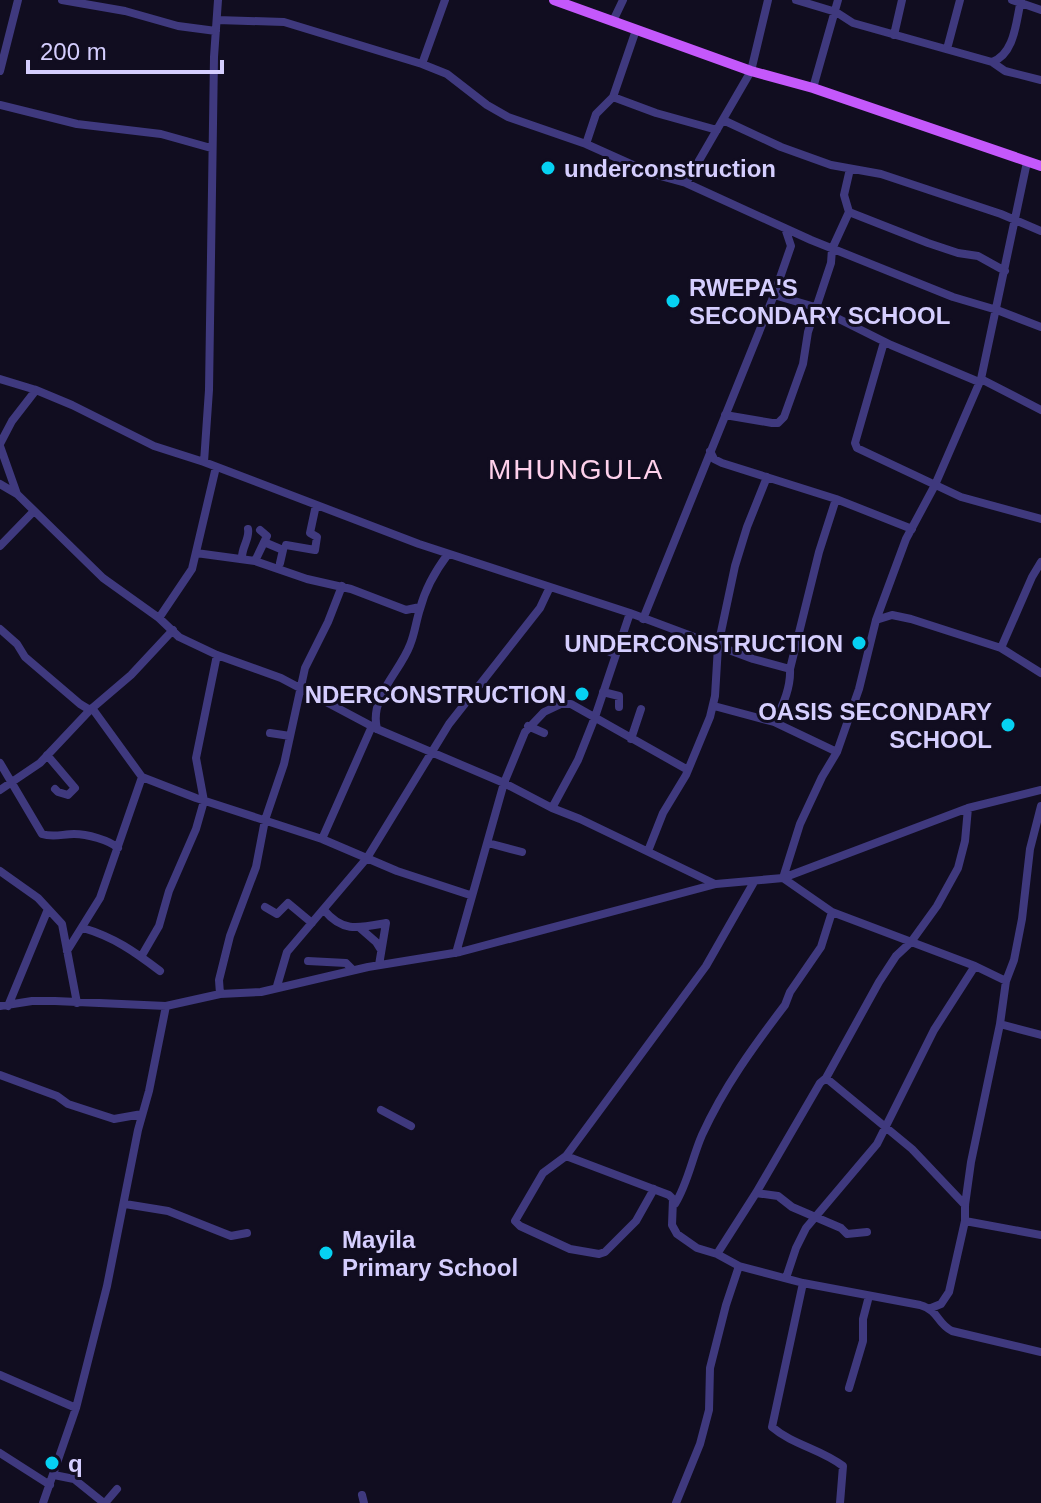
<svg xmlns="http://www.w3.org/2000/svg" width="1041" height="1503" font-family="Arial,sans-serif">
	<rect width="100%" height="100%" fill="#110d20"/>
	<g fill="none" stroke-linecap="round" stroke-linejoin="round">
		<path stroke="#3f397e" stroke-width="8" d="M62,0l63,11 53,15 38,5
			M796,0l40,12 17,11 139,39c23,-8 24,-41 29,-62
			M1012,0l29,10
			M217,20l67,2 138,42 25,10 40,31 21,12 78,27 67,30 33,9 125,57 142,57 44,13 44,17
			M613,21l10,-21
			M894,35l8,-35
			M947,49l13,-49
			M992,62l13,9 36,9
			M422,64l23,-64
			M0,71l18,-71
			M813,88l25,-88
			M613,97l43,16 61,17
			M0,105l77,19 84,10 50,14
			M723,120l58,27 50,18 50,9 120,40 40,17
			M586,144l10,-30 17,-17 23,-67
			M850,169l-6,26 5,17 79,31 30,10 20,3 27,15
			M686,183l65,-112 17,-71
			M774,295l41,12 76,38 88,37
			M884,342l-29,101 2,5 104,49 80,22
			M0,379l36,11 36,15 82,41 50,16 215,82 211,69 123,46 37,10
			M981,379l60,31
			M725,415l47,8h6l6,-6 19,-53 5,-32 23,-69 1,-14 17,-37
			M0,444l12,-23 24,-31
			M0,446l17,48
			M710,451l4,8 8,4 114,36 76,30
			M204,462l5,-72 5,-333 4,-57
			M0,484l17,10 86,84 56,40 20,19 38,18 64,23 96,51 127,54 48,25 28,11 135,65
			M264,542l19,8 -3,13
			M286,545l29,5 2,-13 -7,-4 6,-28
			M0,546l33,-34
			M196,553l59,8 52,18 44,10 55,21 14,-3
			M242,559c-1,-11 8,-20 6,-30
			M255,561l12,-25 -7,-6
			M159,618l33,-49 24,-102
			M643,619l131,-324 17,-49 -6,-18
			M876,620l16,-5 19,4 90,29 40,25
			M0,629l17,15 8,13 55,47 10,6
			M582,640l33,14
			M1001,648l31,-71 9,-15
			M603,692l16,4v11
			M714,706l60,16 63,30
			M92,708l50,69 54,21 126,41 75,32 73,24
			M774,722c9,-16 17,-34 16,-53l29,-117 17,-53
			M528,726l16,7
			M377,729c-8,-32 23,-57 33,-84 5,-12 6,-24 10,-36 5,-20 16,-39 28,-55
			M270,733l20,3
			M631,739l10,-30
			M47,755l28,33 -7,7 -10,-3 -3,-3
			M0,763l42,71c11,4 21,0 32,0 13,0 35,6 44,14
			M0,790l40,-27 50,-53 41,-35 42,-45
			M552,808l26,-48 17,-43 35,-104
			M322,839l50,-113
			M488,843l34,9
			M648,851l15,-38 23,-38 24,-58 5,-21 3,-50 17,-80 12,-39 20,-50
			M0,871l38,27 24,26 15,79
			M265,907l12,7 11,-11 24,20
			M324,910c19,23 35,18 62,13l-7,42
			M83,928c31,9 52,24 77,43
			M360,928l16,14 5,8
			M67,951l33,-53 42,-121
			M456,953l48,-170 21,-51 19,-20 17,-8h10l117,66
			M141,957l18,-31 10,-35 27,-62 8,-28 -8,-43 21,-103
			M308,961l38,2 7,7
			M1006,981l-31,-15 -143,-54 -49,-34 17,-54 22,-47 15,-25 22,-63 17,-69 30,-81 29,-54 46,-106 46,-217
			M277,986l10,-34 80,-94 82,-134 91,-116 9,-19
			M220,994l-1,-14 11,-44 26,-69 9,-47 19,-56 21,-96 23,-46 14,-36
			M0,1006l32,-5h23l111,5 54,-12 41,-2 107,-25 92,-15 256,-68 67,-6 185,-70 73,-18
			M8,1006l40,-97
			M1000,1024l41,11
			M0,1075l57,21 11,8 46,15 28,-5
			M826,1078l86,71 53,56
			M381,1110l30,16
			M566,1156l103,39 4,4 -1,26 5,9 20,14 20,6 22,12 64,17 117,22c20,6 16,18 32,26l89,21
			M654,1189l-18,32 -31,31 -6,2 -29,-5 -50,-23 -5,-5 28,-48 23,-17 140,-190 48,-84
			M756,1193l22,3 14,11 49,21 6,6 20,-2
			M125,1204l43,7 63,25 16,-3
			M675,1204c13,-21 17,-46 27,-69 22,-48 51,-88 83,-130l5,-13 31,-45 11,-35
			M965,1221l76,14
			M717,1254l39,-61 64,-110 6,-5 53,-96 17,-26 15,-14 26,-36 21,-38 7,-27 3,-33
			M786,1278l10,-30 10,-20 71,-84 57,-114 41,-64
			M803,1283l-31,144c21,18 49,22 71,39l-3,37
			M931,1308l10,-4 8,-12 16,-71v-16l6,-43 29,-138 6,-43 8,-21 8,-41 8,-70 11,-43
			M0,1375l76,33
			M849,1388l14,-47v-22l6,-23
			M0,1453l50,32
			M54,1475l20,4 30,24
			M362,1495l2,8
			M43,1503l33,-95 31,-122 31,-156 11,-39 17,-85
			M105,1503l12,-14
			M676,1503l24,-59 9,-34 1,-42 16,-63 13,-39"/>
		<path stroke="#c458fb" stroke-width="10" d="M554,0l197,71 62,17 228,78"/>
	</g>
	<g fill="#06d1f2" stroke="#110d20" stroke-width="3">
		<circle cx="548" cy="168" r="8"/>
		<circle cx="673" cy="301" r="8"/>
		<circle cx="859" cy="643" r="8"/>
		<circle cx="582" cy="694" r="8"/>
		<circle cx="1008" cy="725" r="8"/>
		<circle cx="326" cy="1253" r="8"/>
		<circle cx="52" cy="1463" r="8"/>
	</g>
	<g text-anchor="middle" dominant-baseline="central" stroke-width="6" stroke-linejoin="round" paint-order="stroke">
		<g font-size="24" font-weight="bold" fill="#d5cefe" stroke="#110d20" text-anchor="start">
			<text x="564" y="168">underconstruction</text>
			<text x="689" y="287">RWEPA'S<tspan x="689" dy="28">SECONDARY SCHOOL</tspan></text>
			<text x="843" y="643" text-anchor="end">UNDERCONSTRUCTION</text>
			<text x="566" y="694" text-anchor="end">NDERCONSTRUCTION</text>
			<text x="992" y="711" text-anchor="end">OASIS SECONDARY<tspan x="992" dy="28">SCHOOL</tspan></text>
			<text x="342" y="1239">Mayila<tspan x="342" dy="28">Primary School</tspan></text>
			<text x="68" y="1463">q</text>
		</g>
		<g font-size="28" letter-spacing="2" fill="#fed0eb" stroke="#110d20">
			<text x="576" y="469">MHUNGULA</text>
		</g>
	</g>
	<path d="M28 60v12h194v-12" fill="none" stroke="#d5cefe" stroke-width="4"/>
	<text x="40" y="60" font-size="24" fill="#d5cefe" stroke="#110d20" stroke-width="6" paint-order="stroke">200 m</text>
</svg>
